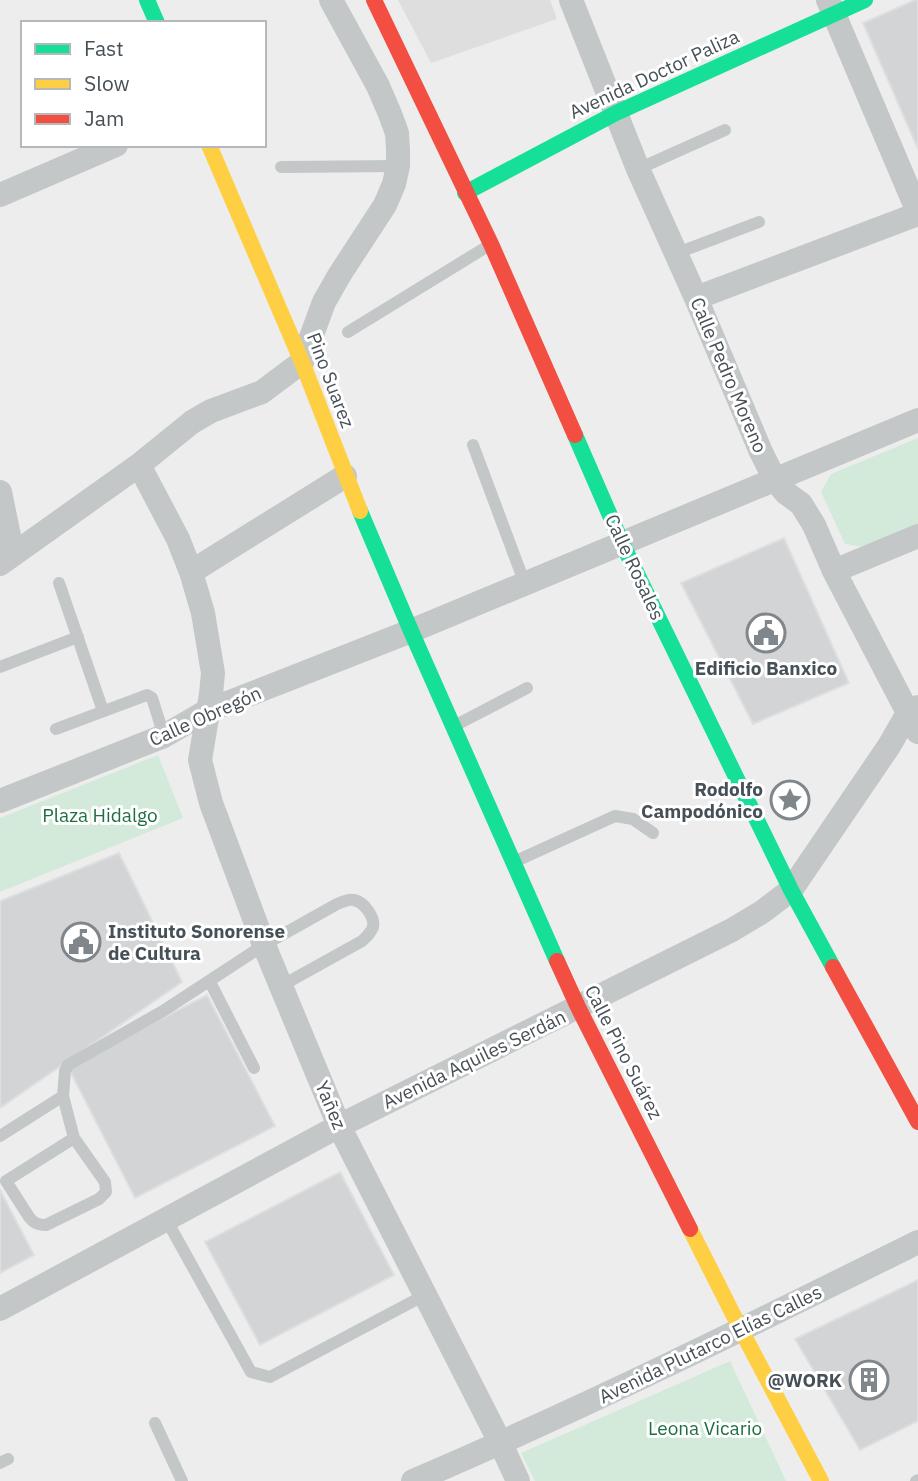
<svg xmlns="http://www.w3.org/2000/svg" width="918" height="1481" font-family="'IBM Plex Sans',sans-serif">
	<rect width="100%" height="100%" fill="#ededed"/>
	<path fill="#dfdede" d="M398,0h152l7,19 -126,44z"/>
	<path fill="#d3eada" d="M918,438v86l-55,23 -18,-3 -24,-52 10,-18z
		M158,755l25,63 -183,74v-74z
		M730,1361l56,120h-251l-14,-28z"/>
	<path fill="#d3d4d6" stroke="#dedfe0" stroke-width="2" d="M915,0h3v149l-55,-126z
		M784,538l65,145 -96,41 -72,-141z
		M119,853l63,129 -182,126v-207z
		M207,995l68,131 -140,72 -67,-131z
		M340,1172l54,103 -134,70 -55,-103z
		M0,1190l34,65 -34,18z
		M918,1280v141l-58,29 -65,-111z"/>
	<g fill="none" stroke-linecap="round" stroke-linejoin="round">
		<path stroke="#c4c7c8" stroke-width="12" d="M281,167l117,-1
			M638,169l87,-39
			M677,253l82,-31
			M348,332l140,-86
			M473,445l52,139
			M59,583l44,128
			M0,667l78,-30
			M456,725l71,-37
			M56,729l91,-34 5,3 12,38
			M516,861l99,-45 18,3 20,14
			M210,982l44,86
			M0,1136l63,-40
			M74,1138l-68,43 23,36c5,6 8,8 17,8l53,-26 7,-7 -1,-10 -31,-44 -11,-42 2,-25 3,-6 95,-54 101,-66 73,-41c5,-2 11,-5 17,-4 10,2 21,17 19,27 -2,6 -7,10 -11,14l-81,45
			M166,1219l85,153 19,5 155,-82
			M155,1423l27,58
			M0,1463l8,-4
			M916,1481l2,-1"/>
		<path stroke="#c4c7c8" stroke-width="24" d="M571,0l67,169 58,129 65,154 14,28 11,13 15,11 13,21 20,46 84,161
			M828,0l90,212
			M0,195l116,-50
			M696,298l222,-84
			M139,465l39,74 13,33 12,41 10,60 -2,21 -11,66 11,43 53,142 75,181 162,318 17,37
			M0,492l13,63
			M0,564l139,-99 53,-43 19,-11 51,-19 40,-30 22,-60 16,-28 45,-69 9,-21 4,-18v-16l-1,-17 -7,-19 -12,-28 -47,-86
			M834,571l84,-35
			M191,572l154,-96
			M0,801l164,-65 43,-25 204,-80 507,-211
			M0,1309l339,-183 393,-196 30,-18 29,-22 98,-144 19,-33 10,-6
			M413,1481c171,-73 338,-156 505,-239"/>
		<path stroke="#16e098" stroke-width="16" d="M147,0l10,23
			M465,193l151,-80 249,-113
			M575,435l47,108 169,347 42,77
			M360,511l51,120 146,330"/>
		<path stroke="#ffcf43" stroke-width="16" d="M209,145l93,217 58,149
			M690,1229l51,101 80,151"/>
		<path stroke="#f24e42" stroke-width="16" d="M374,0l117,244 84,191
			M557,961l21,46 112,222
			M833,967l85,155"/>
	</g>
	<defs>
		<symbol id="civic-ring" viewBox="-11 -11 22 22"><circle r="9.5" fill="#fff" stroke="#80878c" stroke-width="1.5"/><path d="M-.6-6.5H3V-4.5H.6V-3L4-1V1h2V6H-6V1h2V-1L-.6-3ZM-1.2 2.5V6h2.4V2.5Z" fill="#80878c"/></symbol>
		<symbol id="sight-ring" viewBox="-11 -11 22 22"><circle r="9.5" fill="#fff" stroke="#80878c" stroke-width="1.5"/><path d="M0-6L1.8-2.2L6-1.7L2.9 1.2L3.7 5.4L0 3.3L-3.7 5.4L-2.9 1.2L-6-1.7L-1.8-2.2Z" fill="#80878c"/></symbol>
		<symbol id="building-ring" viewBox="-11 -11 22 22"><circle r="9.5" fill="#fff" stroke="#80878c" stroke-width="1.5"/><path d="M-4-6H4V6H1V3H-1V6H-4ZM-2.5-4.3h1.7v1.8h-1.7ZM.8-4.3h1.7v1.8H.8ZM-2.5-1h1.7V.8h-1.7ZM.8-1h1.7V.8H.8Z" fill="#80878c"/></symbol>
	</defs>
	<g fill-rule="evenodd">
		<use href="#civic-ring" x="744" y="611" width="44" height="44"/>
		<use href="#sight-ring" x="768" y="778" width="44" height="44"/>
		<use href="#civic-ring" x="59" y="920" width="44" height="44"/>
		<use href="#building-ring" x="847" y="1358" width="44" height="44"/>
	</g>
	<g text-anchor="middle" dominant-baseline="central" stroke-width="6" stroke-linejoin="round" paint-order="stroke">
		<g font-size="19" fill="#465057" stroke="#fff">
			<text transform="translate(654 74) rotate(-25)">Avenida Doctor Paliza</text>
			<text transform="translate(729 375) rotate(67)">Calle Pedro Moreno</text>
			<text transform="translate(331 380) rotate(69)">Pino Suarez</text>
			<text transform="translate(635 567) rotate(65)">Calle Rosales</text>
			<text transform="translate(205 716) rotate(-24)">Calle Obregón</text>
			<text transform="translate(624 1052) rotate(63)">Calle Pino Suárez</text>
			<text transform="translate(474 1059) rotate(-26)">Avenida Aquiles Serdán</text>
			<text transform="translate(331 1105) rotate(67)">Yañez</text>
			<text transform="translate(710 1344) rotate(-26)">Avenida Plutarco Elías Calles</text>
		</g>
		<g font-size="19" font-weight="bold" fill="#465057" stroke="#fff" text-anchor="end">
			<text x="766" y="668" text-anchor="middle">Edificio Banxico</text>
			<text x="763" y="789">Rodolfo<tspan x="763" dy="22">Campodónico</tspan></text>
			<text x="108" y="931" text-anchor="start">Instituto Sonorense<tspan x="108" dy="22">de Cultura</tspan></text>
			<text x="842" y="1380">@WORK</text>
		</g>
		<g font-size="19" fill="#206f42" stroke="#fff">
			<text x="100" y="815">Plaza Hidalgo</text>
			<text x="705" y="1428">Leona Vicario</text>
		</g>
	</g>
	<rect x="21" y="21" width="245" height="126" fill="#ffffff" stroke="#b5b9bc" stroke-width="2"/>
	<rect x="35" y="44" width="35" height="10" fill="#16e098" stroke="#b5b9bc" stroke-width="2"/>
	<text x="84" y="56" font-size="21" fill="#465057">Fast</text>
	<rect x="35" y="79" width="35" height="10" fill="#ffcf43" stroke="#b5b9bc" stroke-width="2"/>
	<text x="84" y="91" font-size="21" fill="#465057">Slow</text>
	<rect x="35" y="114" width="35" height="10" fill="#f24e42" stroke="#b5b9bc" stroke-width="2"/>
	<text x="84" y="126" font-size="21" fill="#465057">Jam</text>
</svg>
